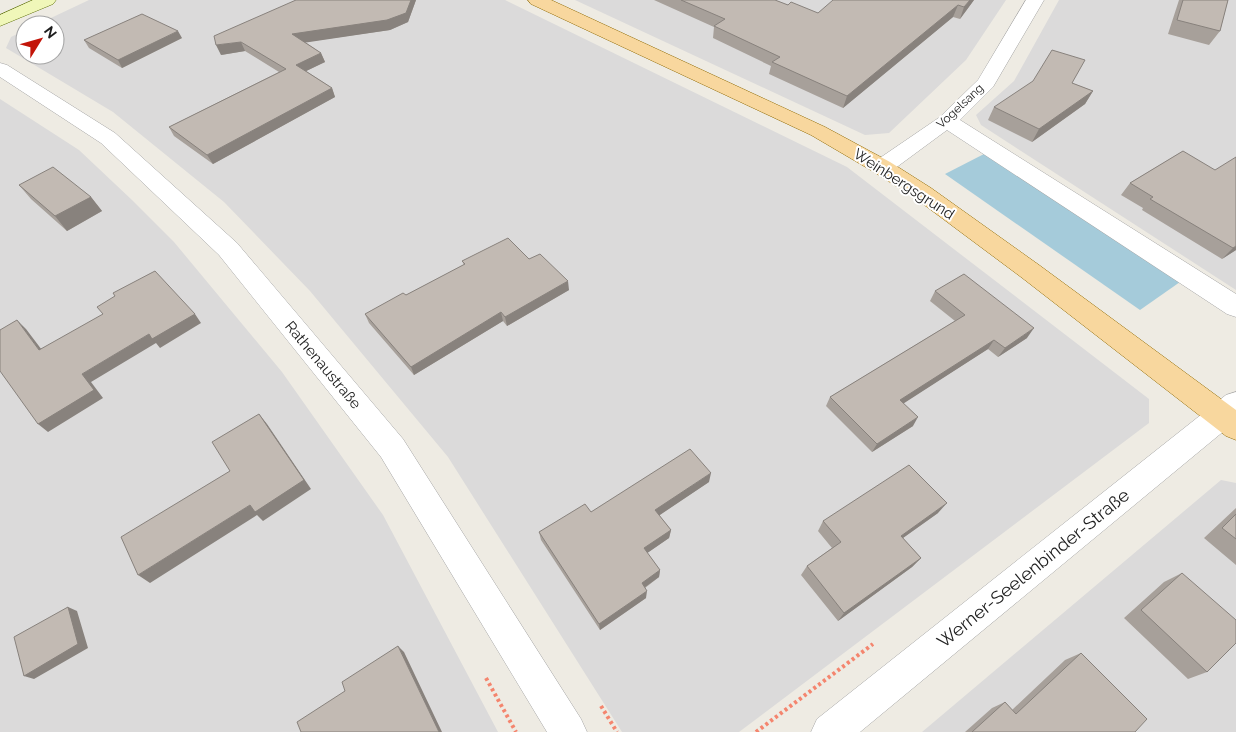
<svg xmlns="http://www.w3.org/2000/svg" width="1236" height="732" font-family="Raleway,sans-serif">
	<rect width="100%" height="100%" fill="#eeebe3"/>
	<path fill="#dbdada" d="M89,0h416l342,167 302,232v24l-410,309h-117l-174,-275 -138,-166 -86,-89 -111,-90 -107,-64 5,-11 14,-7v25h30v-30h-19z
		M575,0h431l-40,60 -77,73 -24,2z
		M1059,0h177v290l-255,-165 -5,-10 38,-34z
		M0,99l79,51 53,50 42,42 108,130 101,143 115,217h-498z
		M1221,480l15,3v249h-314z"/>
	<path fill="#a5cbda" d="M984,154l196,128 -40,28 -195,-136z"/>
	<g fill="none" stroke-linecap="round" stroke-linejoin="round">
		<defs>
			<path id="street" d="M1026,0h18l-51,87 -33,33 276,174v23l-9,-3 -280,-184 -57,42 -8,2 -8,-2 -3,-5 3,-5 66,-45 38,-37z
				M0,63l7,2 108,68 122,110 166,196 178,280 6,13h-40l-166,-275 -162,-202 -118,-112 -101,-66z
				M1236,392v29l-376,311h-49l6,-13 409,-324z"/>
			<path id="secondary" d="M33,0h23l-3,4 -53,22v-11z"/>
			<path id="primary" d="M528,0h23l274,127 65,35 41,26 108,77 197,145v30l-10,-4 -205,-159 -106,-79 -41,-26 -63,-37 -280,-131z"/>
		</defs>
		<use href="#street" stroke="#a4a4a4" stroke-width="1"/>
		<use href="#secondary" stroke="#5e7009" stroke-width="1"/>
		<use href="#primary" stroke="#916c06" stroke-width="1"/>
		<path stroke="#f4856e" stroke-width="4" stroke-dasharray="3 3" stroke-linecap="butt" d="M486,678l30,54
			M601,706l16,26
			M756,732l117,-88"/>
		<use href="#street" fill="#fff" fill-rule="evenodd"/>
		<use href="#secondary" fill="#f0f7b9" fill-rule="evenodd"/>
		<use href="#primary" fill="#f8d79e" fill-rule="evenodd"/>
	</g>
	<path fill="#a7a09a" d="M296,0h120l-8,22 -18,8 -85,12 16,11 4,9 -19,9 26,17 3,9 -122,67 -39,-28 -5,-9 110,-55 -34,-21 -24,4z
		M654,0h121l13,5 30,8 156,-13 -14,19 -7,-2 -110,91 -74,-34 2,-8 -58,-28 1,-11z
		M1179,0h49l-8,31 -11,14 -41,-11z
		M182,38l-60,30 -33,-20 -5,-8z
		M1072,83l21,8 -8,13 -53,38 -44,-22 6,-13z
		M1183,151l53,99 -14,9 -80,-49 1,-2 -22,-13 9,-12z
		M19,185l72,12 11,14 -35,20 -36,-32z
		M529,259l40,31 -62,36 -4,-5 -89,54 -45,-52 -4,-9 41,-19 58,-30 -2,-4z
		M935,291l92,47 -29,19 -10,-8 -85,54 10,23 -41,26 -46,-46 4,-9 125,-76 -25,-20z
		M709,482l-50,33 12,15 -2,8 -22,15 13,17 -1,7 -14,11 1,10 -46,32 -59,-90 -2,-8 52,-20z
		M1236,508v57l-32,-27z
		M938,513l-35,25 18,20 -9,9 -74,54 -37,-46 6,-9 25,-18 -14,-17 5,-10z
		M1182,573l25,99 -19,7 -64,-61 40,-36z
		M1081,653l54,79h-170l27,-24 13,-6 7,8 53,-50z"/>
	<path fill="#88827d" d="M411,0h5l-8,22 -18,8 -94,14 -4,-10z
		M970,0h4l-14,19 4,-12z
		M958,5l-5,12 -110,91 4,-12z
		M178,31l4,7 -60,30 -4,-8z
		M241,42l4,9 -24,4 -5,-10z
		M321,53l4,9 -25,12 -4,-9z
		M332,88l3,9 -122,67 -6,-9z
		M1093,91l-8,13 -53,38 7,-13z
		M91,197l11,14 -35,20 -12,-15z
		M1236,246v4l-14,9 11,-11z
		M568,281l1,9 -62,36 -2,-9z
		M501,312l2,9 -89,54 -3,-8z
		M195,314l6,9 -41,25 -4,-5 -65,39 12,16 -55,34 -10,-8 44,-50 67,-40z
		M17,320l9,9 22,29 -9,-8z
		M1034,328l-7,10 -29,19 7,-9z
		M994,340l-6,9 -93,60 5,-9z
		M259,414l8,10 44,65 -48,32 -6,-6 -107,68 -12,-8 112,-70z
		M918,417l-5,9 -41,26 5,-8z
		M711,473l-2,9 -55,37 1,-9z
		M947,503l-9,10 -45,32 8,-9z
		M671,530l-2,8 -26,18 1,-8z
		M921,558l-9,9 -74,54 6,-8z
		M660,570l-1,7 -18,13 1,-7z
		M647,591l-1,7 -46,32 -1,-6z
		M68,607l9,4 11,37 -54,31 -10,-3z
		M398,646l6,6 38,80h-3z"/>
	<path fill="#c2bab3" stroke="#88827d" d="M296,0h115l-5,13 -19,7 -95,14 29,19 -25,12 36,23 -125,67 -38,-28 117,-58 -45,-27 -25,3 -2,-9z
		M681,0h94l13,5 3,-3 27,11 15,-13h137l-6,7 -6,-2 -111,91 -75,-34 8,-5 -66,-31 11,-7z
		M1183,0h45l-8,31 -43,-11z
		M142,14l36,17 -60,29 -34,-20z
		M1052,50l33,10 -13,23 21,8 -54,38 -45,-22 39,-26z
		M1183,151l32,19 21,-13v89l-3,2 -83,-49 3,-2 -23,-14z
		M53,167l38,30 -36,19 -36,-31z
		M508,238l21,21 11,-5 28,27 -63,36 -4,-5 -90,55 -46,-53 38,-21 3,2 59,-31 -3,-3z
		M155,271l40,43 -43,25 -3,-5 -67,40 12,16 -56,34 -38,-53v-41l17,-10 22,30 64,-36 -6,-7 18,-11 -2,-3z
		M964,274l70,54 -29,20 -11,-8 -94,60 18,17 -41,27 -47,-47 135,-82 -30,-24z
		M259,414l45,66 -49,32 -5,-7 -112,70 -17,-38 109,-66 -18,-29z
		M690,449l21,24 -56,37 16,20 -27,18 16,22 -18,13 5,8 -48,33 -60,-92 46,-28 6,8z
		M909,465l38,38 -46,33 20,22 -77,55 -37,-47 34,-24 -18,-21z
		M1236,514v25l-14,-11z
		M1182,573l54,47v23l-29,29 -66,-62z
		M68,607l10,37 -54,32 -10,-39z
		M398,646l41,86h-138l-4,-10 48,-31 -3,-9z
		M1081,653l66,66 -12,13h-163l33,-30 11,12z"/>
	<g text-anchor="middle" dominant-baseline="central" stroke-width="4" stroke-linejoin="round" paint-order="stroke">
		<g font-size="12" fill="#1d1d1d" stroke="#fff">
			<text transform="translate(960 106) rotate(-43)">Vogelsang</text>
		</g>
		<g font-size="15" fill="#1d1d1d" stroke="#fff">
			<text transform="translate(904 184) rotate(33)">Weinbergsgrund</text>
			<text transform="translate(323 365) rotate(50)">Rathenaustraße</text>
		</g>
		<g font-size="18" fill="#1d1d1d" stroke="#fff">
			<text transform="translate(1033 568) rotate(-39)">Werner-Seelenbinder-Straße</text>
		</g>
	</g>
	<g transform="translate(40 40) rotate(53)"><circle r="24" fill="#ffffff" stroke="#a5a5a5"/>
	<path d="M0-4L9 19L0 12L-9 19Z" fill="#c31408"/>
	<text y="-8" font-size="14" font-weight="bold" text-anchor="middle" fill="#1d1d1d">N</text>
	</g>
</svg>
